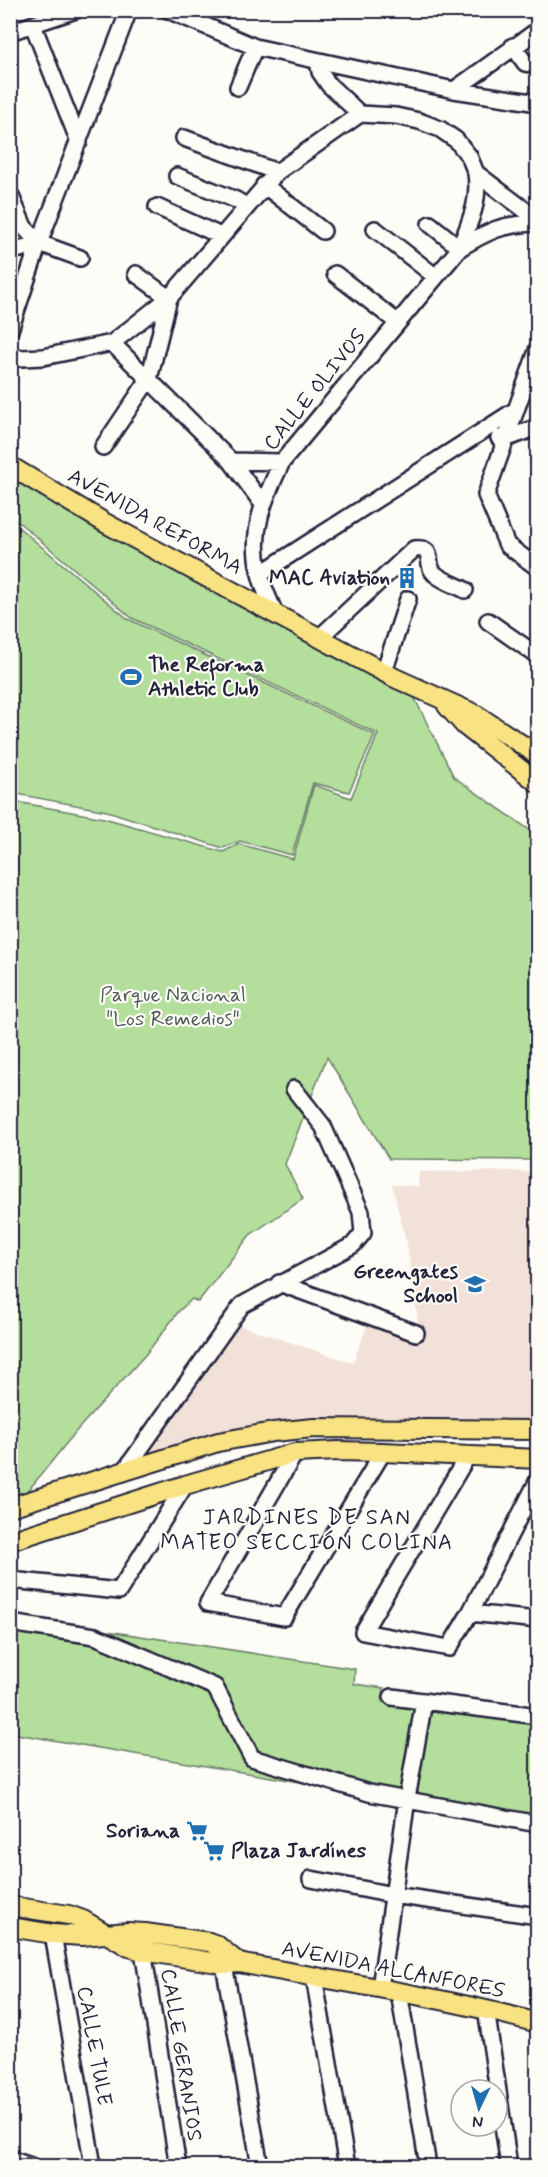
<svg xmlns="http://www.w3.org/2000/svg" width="548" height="2177" font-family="Mynerve,sans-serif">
	<rect width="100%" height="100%" fill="#fdfcf7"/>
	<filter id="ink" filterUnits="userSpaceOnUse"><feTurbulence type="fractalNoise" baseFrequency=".0167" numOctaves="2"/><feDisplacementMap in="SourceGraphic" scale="12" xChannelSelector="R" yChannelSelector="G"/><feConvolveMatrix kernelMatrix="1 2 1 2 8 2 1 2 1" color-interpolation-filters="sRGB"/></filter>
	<g filter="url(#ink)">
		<path fill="#f2e1d8" d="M517,1171l20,2 1,197 -4,57 -184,-7 -198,38 -7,-9 90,-125 118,39 14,-37 54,18 -14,-100 -15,-59 26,1 1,-14z"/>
		<path fill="#b4de9b" stroke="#6b806b" stroke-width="1.5" d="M10,475l402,218 42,84 84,59 -1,324 -148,-1 -62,-102 -42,107 18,35 -53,36 -52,67 -6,-3 -13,12 -33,43 -68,75 -51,63 -16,9v-700l93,17 119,34 16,-8 54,15 21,-74 37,13 27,-64 -246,-116 -111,-94 -10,-6z
			M11,521l117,98 247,116 -26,57 -36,-9 -21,72 -52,-14 -17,7 -116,-37 -96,-18z
			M10,1616l345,53 -1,15 30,4 -2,14 155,23v97l-526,-89z"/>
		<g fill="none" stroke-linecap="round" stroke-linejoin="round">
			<defs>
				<path id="minor" d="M168,10l87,37 199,43 84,13
					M33,25l46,117
					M10,32l66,-22
					M513,46l12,17 13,2
					M318,61l2,11 9,13 31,29 36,2 23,5 21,8 16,11 13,16 7,17 62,47
					M238,87l17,-40
					M454,90l84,-60
					M184,138l93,34
					M177,176l59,24 10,6
					M264,185l59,46
					M10,194l14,33 15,16 41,15
					M157,207l64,29
					M430,224l30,24
					M375,229l61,48
					M460,248c10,-28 20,-45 16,-75
					M10,252l29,-9
					M335,274l62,48
					M10,330l29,-87 90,-233
					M112,343l119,118 31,42
					M538,348l-52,147 21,50 31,23
					M10,355l11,3 22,-1 69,-14 57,-45 108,-126 83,-58
					M499,438l6,1 33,-12
					M103,447l46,-68 20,-81 -33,-24
					M231,461l51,1
					M260,574l254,-163
					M275,614c-5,-13 -12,-26 -15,-40 -11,-42 4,-75 22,-112l178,-214c30,-18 42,-24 78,-25
					M488,621l50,35
					M319,638l95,-89c23,-3 10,16 21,25 8,7 21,11 30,16
					M384,672l24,-73
					M279,1283l137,50
					M295,1453l-87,150 76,14 99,-165
					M467,1457l-104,175 86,16 21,-35 68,-133
					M123,1473l119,-168 111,-60 10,-12 -2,-21 -38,-86 -29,-37
					M10,1580l109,11 66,-106
					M470,1613l68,7
					M10,1623l85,13 120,51 37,71 117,35 169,31
					M392,1697l146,19
					M311,1879l82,16 145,21
					M53,1934l40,232
					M143,1951l35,215
					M226,1954l-2,10 36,202
					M314,1977l33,189
					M380,1988l27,-189 17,-98
					M399,1992l29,174
					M486,2009l23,157
					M10,2159l21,7"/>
				<path id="major" d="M10,466l97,58 168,90 120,64 80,36 63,41
					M447,706l18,20 73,57
					M10,1507l208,-65 55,-10 41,-4 224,2
					M10,1541l175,-56 110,-32 43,-2 45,1 155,7
					M10,1906l59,9 14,5 46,27 14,4 81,13 15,-1c100,19 201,33 299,60
					M10,1927l43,7 29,2 46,-4 17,1 64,9 8,3 22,18"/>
			</defs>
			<use href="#minor" stroke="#22223b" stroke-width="20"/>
			<use href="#major" stroke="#22223b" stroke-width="22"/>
			<use href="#minor" stroke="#fdfcf7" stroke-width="15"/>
			<use href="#major" stroke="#f8e281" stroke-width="18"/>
		</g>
	</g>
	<defs>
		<symbol id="building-bare" viewBox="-9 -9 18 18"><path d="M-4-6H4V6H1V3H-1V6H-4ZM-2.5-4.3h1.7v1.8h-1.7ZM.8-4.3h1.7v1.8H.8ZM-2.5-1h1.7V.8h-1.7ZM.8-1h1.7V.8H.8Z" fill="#1f6fb2" stroke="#fdfcf7" stroke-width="2.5" paint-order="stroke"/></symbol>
		<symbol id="stadium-bare" viewBox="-9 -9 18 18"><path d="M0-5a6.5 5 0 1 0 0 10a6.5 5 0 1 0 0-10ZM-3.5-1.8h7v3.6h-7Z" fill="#1f6fb2" stroke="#fdfcf7" stroke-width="2.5" paint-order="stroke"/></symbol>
		<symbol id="school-bare" viewBox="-9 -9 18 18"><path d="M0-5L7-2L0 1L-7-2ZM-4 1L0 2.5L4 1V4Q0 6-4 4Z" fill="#1f6fb2" stroke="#fdfcf7" stroke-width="2.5" paint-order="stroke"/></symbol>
		<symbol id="supermarket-bare" viewBox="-9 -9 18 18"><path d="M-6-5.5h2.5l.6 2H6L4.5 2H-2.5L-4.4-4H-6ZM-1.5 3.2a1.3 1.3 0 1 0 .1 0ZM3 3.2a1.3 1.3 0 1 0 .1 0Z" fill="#1f6fb2" stroke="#fdfcf7" stroke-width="2.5" paint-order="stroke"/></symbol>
	</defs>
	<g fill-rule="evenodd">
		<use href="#building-bare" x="392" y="563" width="30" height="30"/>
		<use href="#stadium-bare" x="116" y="662" width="30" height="30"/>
		<use href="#school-bare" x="460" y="1269" width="30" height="30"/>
		<use href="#supermarket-bare" x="182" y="1816" width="30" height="30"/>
		<use href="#supermarket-bare" x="199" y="1836" width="30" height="30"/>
	</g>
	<g text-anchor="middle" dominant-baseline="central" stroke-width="4.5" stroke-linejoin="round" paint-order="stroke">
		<g font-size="21" fill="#22223b" stroke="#fdfcf7">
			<text transform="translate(315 390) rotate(-51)">CALLE OLIVOS</text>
			<text transform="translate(155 522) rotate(29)">AVENIDA REFORMA</text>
			<text transform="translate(393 1970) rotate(11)">AVENIDA ALCANFORES</text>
			<text transform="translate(94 2046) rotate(80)">CALLE TULE</text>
			<text transform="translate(181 2055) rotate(81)">CALLE GERANIOS</text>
		</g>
		<g font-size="21" font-weight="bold" fill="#22223b" stroke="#fdfcf7" text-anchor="end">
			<text x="390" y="578">MAC Aviation</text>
			<text x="148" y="665" text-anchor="start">The Reforma<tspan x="148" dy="24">Athletic Club</tspan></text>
			<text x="458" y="1272">Greengates<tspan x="458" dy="24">School</tspan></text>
			<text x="180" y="1831">Soriana</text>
			<text x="231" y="1851" text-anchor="start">Plaza Jardínes</text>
		</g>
		<g font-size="21" fill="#4e5a58" stroke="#fdfcf7">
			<text x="173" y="995">Parque Nacional<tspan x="173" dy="24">"Los Remedios"</tspan></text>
		</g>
		<g font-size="22" letter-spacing="1.5" fill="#22223b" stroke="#fdfcf7">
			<text x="307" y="1518">JARDINES DE SAN<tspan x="307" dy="25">MATEO SECCIÓN COLINA</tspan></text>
		</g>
	</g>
	<rect width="548" height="2177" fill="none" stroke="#fdfcf7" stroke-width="36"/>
	<rect x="18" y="18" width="512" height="2141" fill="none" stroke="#22223b" stroke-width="2" filter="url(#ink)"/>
	<g transform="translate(479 2108) rotate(185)"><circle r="28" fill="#fdfcf7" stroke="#a5a5ac" stroke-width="1.5"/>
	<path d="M0-4.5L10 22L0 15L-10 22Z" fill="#1f6fb2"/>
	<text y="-9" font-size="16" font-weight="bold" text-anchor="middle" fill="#22223b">N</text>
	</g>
</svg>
